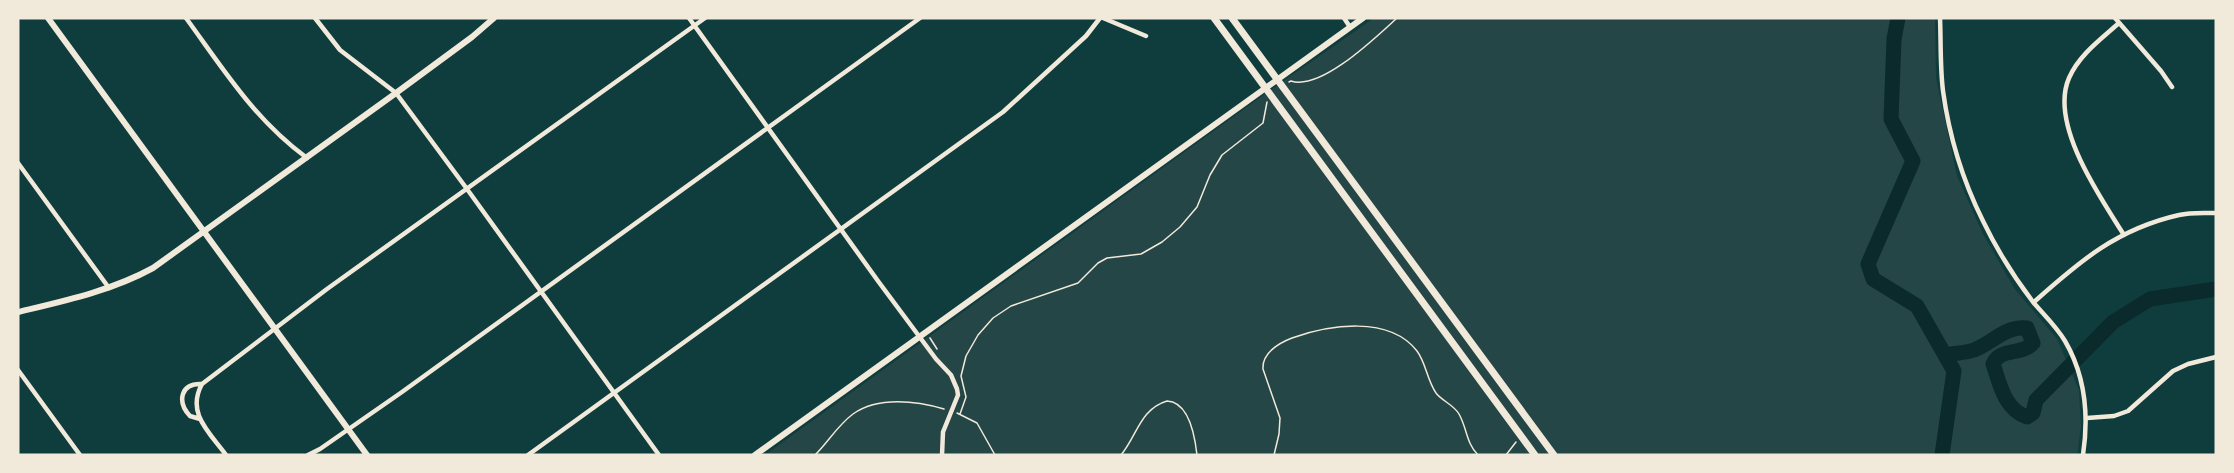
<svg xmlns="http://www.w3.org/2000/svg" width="2234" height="473" font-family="Montserrat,sans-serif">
	<rect width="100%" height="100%" fill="#0f3d3e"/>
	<path fill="#244646" d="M1374,18h561l1,60 21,98 26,58 31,54 43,51 22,51 2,37 -4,28h-1312l500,-361z"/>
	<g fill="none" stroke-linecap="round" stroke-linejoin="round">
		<path stroke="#0a2a2b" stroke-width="15" d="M1898,18l-4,21 -3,80 22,42 -45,103 5,15 44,27 37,65 -12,84
			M1945,355c9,-2 20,-2 29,-5 19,-7 30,-24 53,-22l6,15c-11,13 -33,4 -40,21 7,20 11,45 34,53l6,-4 3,-13 77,-78 37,-23 66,-10"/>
		<path stroke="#f1e9da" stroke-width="1.5" d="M1289,82l2,-1c30,10 85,-44 106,-63
			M930,338l7,11
			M957,413l20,10 18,32
			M960,414l6,-17 -5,-21 5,-20 12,-21 15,-17 18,-12 67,-23 20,-20 9,-5 34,-4 21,-12 18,-15 17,-20 13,-32 12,-20 41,-32 4,-21
			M815,455c13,-13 23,-30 38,-41 25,-18 64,-13 91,-5
			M1121,455c16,-19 19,-46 46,-54 22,1 28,36 30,54
			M1274,455l5,-21 1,-16 -17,-49c-1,-16 16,-26 29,-31 37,-13 97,-23 125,13 9,12 10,29 19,42 6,8 18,12 23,21 8,14 7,29 19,41
			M1506,455l10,-13"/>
		<path stroke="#f1e9da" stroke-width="4.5" d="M186,18c38,52 68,101 121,140
			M315,18l25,32 56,43 71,96 192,266
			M689,18l189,263 58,78 15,16 6,14 1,6 -15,37 -1,23
			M1103,18l43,18
			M1344,18l6,9
			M1940,18c1,24 0,49 3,73 6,44 20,90 40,130 14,29 31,56 50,81 11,13 23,24 32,39 21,36 24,74 18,114
			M2115,18l46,53 11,16
			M2119,23c-18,16 -40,32 -50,55 -20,46 31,119 55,157
			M18,163l91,125
			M2034,302c46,-41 83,-73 145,-87 12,-3 25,-2 37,-2
			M18,370l62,85
			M202,384c-16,29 7,48 24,71
			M2087,418l27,-2 14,-5 45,-40 15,-7 28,-7
			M200,419l-10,-3c-13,-14 -10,-33 12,-32l125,-95 378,-271
			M308,455l12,-6 82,-57 518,-374
			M528,455l475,-343 83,-76 14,-18"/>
		<path stroke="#f1e9da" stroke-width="6" d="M48,18l319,437
			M18,312c46,-11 93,-21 135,-44l243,-175 76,-56 22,-19
			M755,455l608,-437"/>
		<path stroke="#f1e9da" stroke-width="7" d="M1214,18l321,437
			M1232,18l322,437"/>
	</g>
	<rect width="2234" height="473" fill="none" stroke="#f1e9da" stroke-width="39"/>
</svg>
